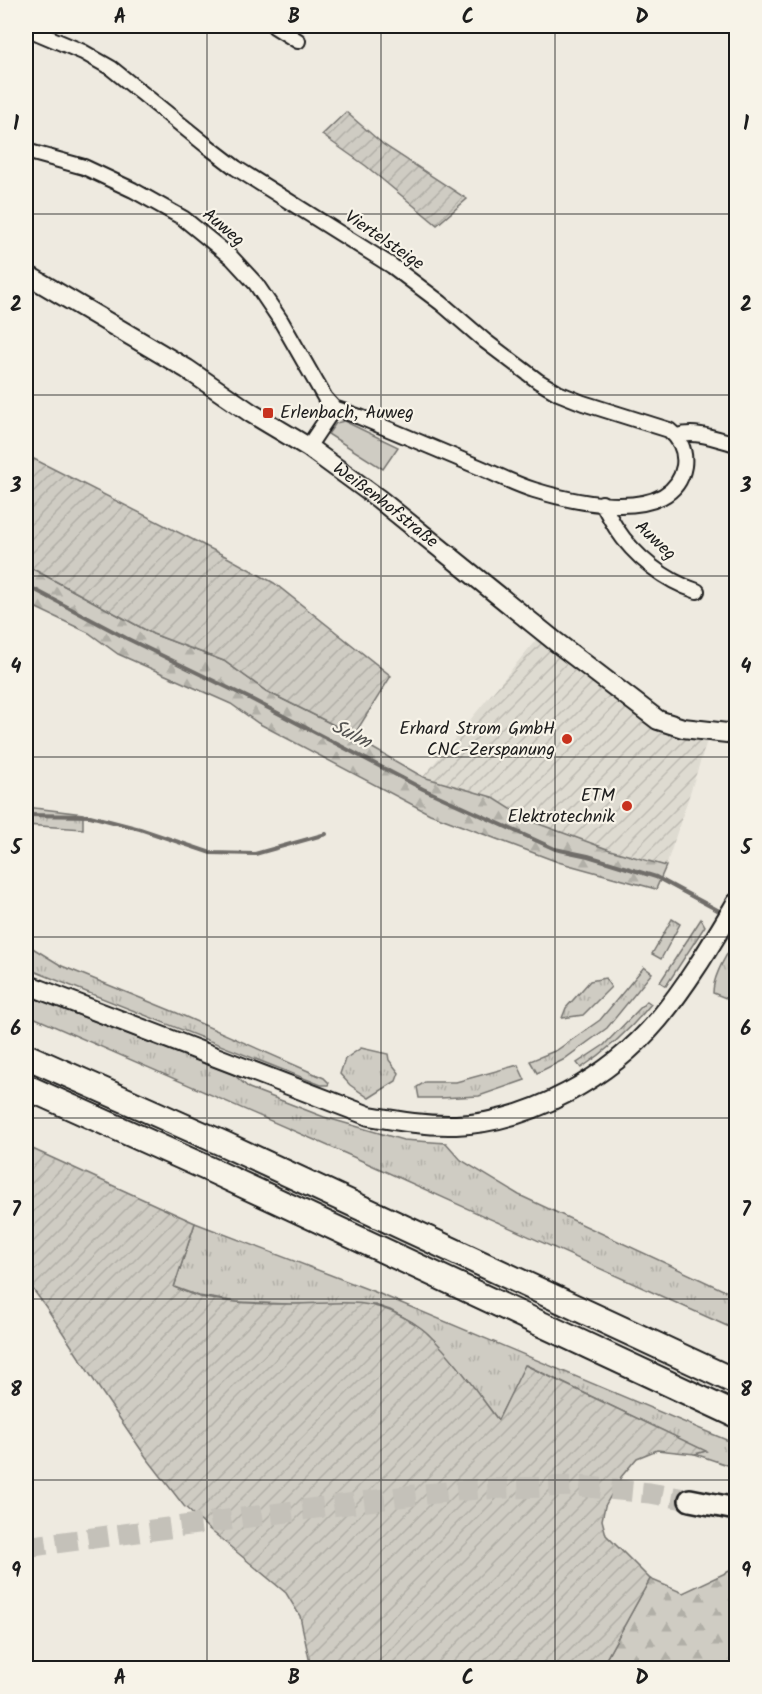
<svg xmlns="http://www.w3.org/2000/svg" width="762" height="1694" font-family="Kalam,sans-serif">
	<defs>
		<pattern id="industrial-furrows" width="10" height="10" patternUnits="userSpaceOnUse" patternTransform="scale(1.5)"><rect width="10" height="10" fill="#dedbd1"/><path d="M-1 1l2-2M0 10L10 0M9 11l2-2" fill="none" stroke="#bebbb3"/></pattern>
		<pattern id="grass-tufts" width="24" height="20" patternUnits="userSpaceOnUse" patternTransform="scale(1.5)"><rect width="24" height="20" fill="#cfccc3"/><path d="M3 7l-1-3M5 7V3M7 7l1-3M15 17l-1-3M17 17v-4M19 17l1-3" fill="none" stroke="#b1afa7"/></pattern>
		<pattern id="forest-firs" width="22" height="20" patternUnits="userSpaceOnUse" patternTransform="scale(1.5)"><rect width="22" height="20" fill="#cfccc3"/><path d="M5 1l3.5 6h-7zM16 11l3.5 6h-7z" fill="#b1afa7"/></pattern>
		<pattern id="garden-furrows" width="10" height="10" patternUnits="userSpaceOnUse" patternTransform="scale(1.5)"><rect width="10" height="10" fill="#cfccc3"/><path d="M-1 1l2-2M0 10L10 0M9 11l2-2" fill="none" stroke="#b1afa7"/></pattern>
	</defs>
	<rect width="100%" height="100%" fill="#eeeae0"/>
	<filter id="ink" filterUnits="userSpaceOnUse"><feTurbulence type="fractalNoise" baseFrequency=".0167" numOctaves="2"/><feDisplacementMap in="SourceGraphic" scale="12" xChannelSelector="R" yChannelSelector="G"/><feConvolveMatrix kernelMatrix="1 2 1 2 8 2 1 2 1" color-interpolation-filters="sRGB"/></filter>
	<g filter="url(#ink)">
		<path fill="url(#industrial-furrows)" d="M540,635l118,89 49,17 -41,125 -56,-16 -82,-30 -36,-23 -69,-20z"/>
		<path fill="url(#grass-tufts)" stroke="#767470" stroke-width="1.5" d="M26,807l57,7v15l-57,-4z
			M672,919l8,5 -19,35 -9,-5z
			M701,919l4,7 -39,60 -6,-4z
			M736,938v64l-23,-9c0,-19 15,-39 23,-55z
			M26,944l36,22 115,47 147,65 5,5 -1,2h-7l-295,-117z
			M644,967l8,6 -45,55 -44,32 -26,13 -7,-12 27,-11 43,-30z
			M605,978l6,9 -28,28 -21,3 4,-10 24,-27z
			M26,995l207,79 16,14 75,29 79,23 43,3 15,17 58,35 217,101v34l-387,-175 -323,-141z
			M647,1001l4,3c-21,26 -43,46 -70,64l-4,-5 27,-18z
			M361,1048l27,6 1,6 10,13 -3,8 -27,17 -19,-13 -10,-11 5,-15z
			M518,1065l7,15 -46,16 -39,2h-21l-2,-11 8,-5h31z
			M195,1223l180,69 361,152v24l-41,-14 10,-3 -179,-86 -28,55 -41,-54 -29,-32 -16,-12 -22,-12 -15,-5 -87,-1 -51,-2 -38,-6 -25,-9z"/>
		<path fill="url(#forest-firs)" stroke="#767470" stroke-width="1.5" d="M26,567l9,3 118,64 71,27 42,30 88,44 15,11 54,31 69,20 36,23 82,30 56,16 -10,23 -98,-27 -128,-48 -172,-91 -27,-19 -113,-50 -29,-21 -63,-30z
			M736,1568v100h-135l49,-89 33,14z"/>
		<path fill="#cfccc3" stroke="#767470" stroke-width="1.5" d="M344,421l54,26 -15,22 -55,-35 8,-11z"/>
		<path fill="url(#garden-furrows)" stroke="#767470" stroke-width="1.5" d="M346,112l38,33 83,54 -30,26 -71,-59 -44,-31z
			M26,455l199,101 49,27 117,93 -37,59 -88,-44 -42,-30 -71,-27 -118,-64 -9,-3z
			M26,1146l169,77 -21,64c9,4 17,8 26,10 28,6 58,7 87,7 43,1 75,-9 116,13 9,5 19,10 26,18 27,25 47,56 69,85l27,-55 181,86 -11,3 -38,-4 -20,8 -16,19 -16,29 -3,14 4,15 44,44 -49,89h-290l-11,-52 -14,-23 -77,-64 -25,-23 -38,-49 -49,-72 -51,-78 -20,-27z"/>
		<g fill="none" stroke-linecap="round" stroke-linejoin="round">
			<path stroke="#6f6d69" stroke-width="4" d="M26,585l100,53 125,61 172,90 132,60 33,7 68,21 67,36
				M26,815l64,1 50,13 71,24 44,1 71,-20"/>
			<path stroke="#c4c1b9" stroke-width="21" stroke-dasharray="21 10" stroke-linecap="butt" d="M26,1547l388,-52 64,-6 100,-3 72,7 40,7"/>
			<defs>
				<path id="street" d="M274,26l24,15
					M26,28l57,24 28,16 95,77 30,23 156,98 49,37 44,38 53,40 20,12 25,10 86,27c11,9 17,21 15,36 -10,60 -111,36 -150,24 -20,-6 -40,-17 -60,-25 -38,-16 -76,-32 -114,-48l-26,-9 -9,-10 -44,-77 -25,-37 -24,-26 -49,-40 -50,-28 -49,-23 -58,-16
					M677,436c19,-6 40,3 59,8
					M308,447l26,-39
					M602,503c5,9 9,17 14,25 18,28 49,53 81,63"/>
				<g id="secondary">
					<path id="s1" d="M26,274l161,95 64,44 57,34 71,52 177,143 102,78 25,8 53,6"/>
					<path d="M26,984l343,132c29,5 57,10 87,9 75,-3 154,-48 202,-105 30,-36 54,-77 78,-117"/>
				</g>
				<path id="primary" d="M690,1500l46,9"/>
				<path id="highway" d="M26,1056l198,88 512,238
					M26,1087l185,83 525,245"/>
			</defs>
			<use href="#street" stroke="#1c1c1c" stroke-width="18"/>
			<use href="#secondary" stroke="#1c1c1c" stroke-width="22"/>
			<use href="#primary" stroke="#1c1c1c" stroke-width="26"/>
			<use href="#highway" stroke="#1c1c1c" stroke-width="28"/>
			<use href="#street" stroke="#f7f3e8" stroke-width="14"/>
			<use href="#secondary" stroke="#f7f3e8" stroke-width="18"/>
			<use href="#primary" stroke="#f7f3e8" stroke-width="21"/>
			<use href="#highway" stroke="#f7f3e8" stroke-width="24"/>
		</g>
	</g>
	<path fill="none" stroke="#1c1c1c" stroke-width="1.5" stroke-opacity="0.55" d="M207,26v1642M381,26v1642M555,26v1642M26,214h710M26,395h710M26,576h710M26,757h710M26,937h710M26,1118h710M26,1299h710M26,1480h710"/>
	<g fill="#c8321e" stroke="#f7f3e8" stroke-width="2">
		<rect x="262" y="407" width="12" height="12" rx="3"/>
		<circle cx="567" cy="739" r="6"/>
		<circle cx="627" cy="806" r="6"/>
	</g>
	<g text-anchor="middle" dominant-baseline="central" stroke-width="4.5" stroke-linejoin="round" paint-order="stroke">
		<g font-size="18" fill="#1c1c1c" stroke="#f7f3e8">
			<text transform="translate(223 228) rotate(40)">Auweg</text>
			<text transform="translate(384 241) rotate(34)">Viertelsteige</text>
			<text stroke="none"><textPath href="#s1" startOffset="428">Weißenhofstraße</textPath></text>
			<text transform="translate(655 541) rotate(43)">Auweg</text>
		</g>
		<g font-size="18" fill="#1c1c1c" stroke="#f7f3e8" text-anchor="end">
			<text x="280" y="413" text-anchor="start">Erlenbach, Auweg</text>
			<text x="555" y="729">Erhard Strom GmbH<tspan x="555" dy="21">CNC-Zerspanung</tspan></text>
			<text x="615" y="796">ETM<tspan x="615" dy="21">Elektrotechnik</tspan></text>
		</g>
		<g font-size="20" font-style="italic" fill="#535250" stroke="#f7f3e8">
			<text transform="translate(351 735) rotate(27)">Sulm</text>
		</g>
	</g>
	<rect width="762" height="1694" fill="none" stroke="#f7f3e8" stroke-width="66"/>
	<rect x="33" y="33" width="696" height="1628" fill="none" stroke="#1c1c1c" stroke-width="2"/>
	<g font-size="20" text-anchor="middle" font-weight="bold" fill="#1c1c1c">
		<text x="120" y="23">A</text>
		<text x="294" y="23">B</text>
		<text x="468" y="23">C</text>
		<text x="642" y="23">D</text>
		<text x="16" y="130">1</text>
		<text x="746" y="130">1</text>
		<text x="16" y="311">2</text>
		<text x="746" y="311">2</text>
		<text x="16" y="492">3</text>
		<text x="746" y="492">3</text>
		<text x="16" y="673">4</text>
		<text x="746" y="673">4</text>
		<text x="16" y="854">5</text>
		<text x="746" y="854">5</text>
		<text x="16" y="1035">6</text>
		<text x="746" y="1035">6</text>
		<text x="16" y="1216">7</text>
		<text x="746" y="1216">7</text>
		<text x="16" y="1396">8</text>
		<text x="746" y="1396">8</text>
		<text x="16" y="1577">9</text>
		<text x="746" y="1577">9</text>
		<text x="120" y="1684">A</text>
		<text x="294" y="1684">B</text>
		<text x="468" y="1684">C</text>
		<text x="642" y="1684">D</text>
	</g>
</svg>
